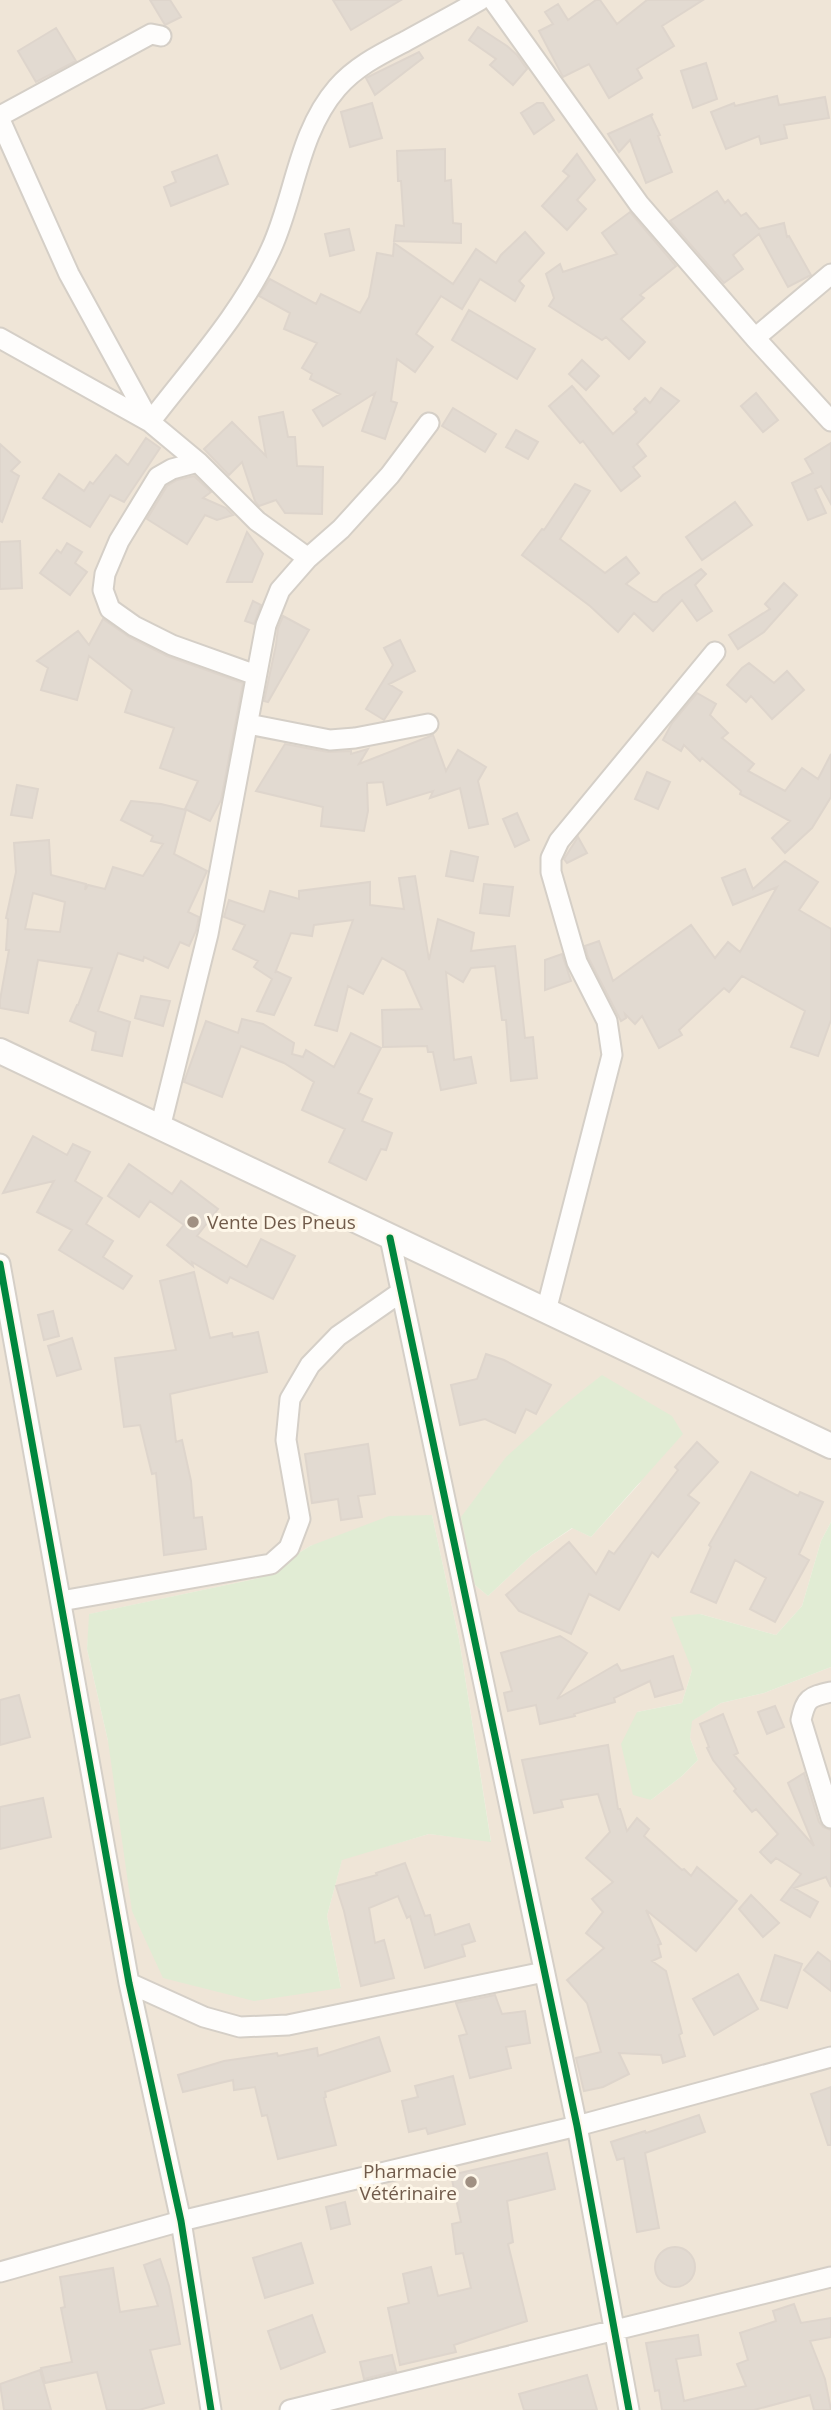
<svg xmlns="http://www.w3.org/2000/svg" width="831" height="2410" font-family="'Open Sans',sans-serif">
	<rect width="100%" height="100%" fill="#f6f2e9"/>
	<path fill="#efe5d7" fill-rule="evenodd" d="M0,0h831v1522l-10,19 -19,65 -26,29 -76,-21 -8,56 -10,33 -45,9 14,88 31,-24 16,-16 -8,-22 1,-17 30,-18 43,-10 67,-26v743h-831zM641,1482l-50,55 -18,-9 -41,27 -44,41 -13,-11zM432,1515l27,124 32,202 -62,-7 -87,25 -15,57 14,72 -233,-247 -21,-92 3,-35 169,-36 51,-32z"/>
	<path fill="#e1ecd4" d="M602,1375l70,41 11,18 -92,103 -19,-9 -40,27 -44,41 -13,-11 -14,-68 45,-60 58,-52z
		M432,1515l27,124 32,203 -62,-8 -87,26 -15,56 14,72 -87,13 -91,-23 -31,-67 -24,-170 -21,-92 2,-35 170,-36 51,-32 79,-30z
		M831,1522v145l-67,26 -43,10 -29,18 -2,17 8,22 -16,16 -31,24 -18,-5 -12,-51 16,-32 45,-9 10,-33 -21,-53 29,-3 76,21 26,-29 19,-65z"/>
	<path fill="#e2dad1" stroke="#ded5cc" stroke-width="2" fill-rule="evenodd" d="M150,0h20l11,17 -16,8z
		M333,0h68l-50,30z
		M596,0h4l17,24 30,-24h56l-41,26 12,20 -37,23 5,9 -33,20 -20,-34 -26,13 -24,-46 14,-7 -8,-12 13,-8 10,16z
		M478,27l29,19 10,9 10,14 -14,16 -23,-20 6,-6 -27,-19z
		M56,28l20,33 -40,21 -18,-31z
		M419,52l4,6 -48,37 -9,-17z
		M706,63l11,36 -24,9 -12,-37z
		M777,96l2,9 46,-8 4,21 -45,7 3,13 -26,6 -2,-8 -33,13 -15,-37 23,-9 1,3z
		M372,103l10,35 -32,9 -9,-35z
		M537,103h6l11,17 -20,14 -13,-21z
		M653,114l-2,2 9,19 -2,1 14,36 -26,11 -16,-43 -11,12 -11,-18z
		M445,149v32l6,-1 2,43 8,1v19l-67,-2 2,-16 8,1 -3,-45h-3l-1,-30z
		M577,154l18,26 -18,20 9,9 -19,21 -25,-24 27,-30 -6,-5z
		M217,155l11,29 -57,22 -7,-19 12,-5 -4,-10z
		M717,191l8,12 3,-3 13,16 5,-3 13,16 25,-6 3,14 2,-1 22,39 -23,12 -29,-53 -26,21 10,14 -19,14 -54,-62z
		M630,212l46,54 -36,29 4,3 -23,21 24,23 -16,17 -23,-22 -4,3 -53,-34 5,-8 -8,-24 14,-10 3,8 54,-18 -15,-21z
		M349,229l5,21 -24,6 -5,-22z
		M525,232l19,21 -25,28 5,5 -9,15 -35,-22 -18,30 -21,-13 -25,38 17,13 -18,25 -18,-13 -6,42 6,2 -12,36 -23,-8 13,-38 -52,33 -10,-16 27,-16 -30,-15 2,-5 -10,-6 15,-25 -33,-14 6,-16 -31,-17 11,-17 46,25 5,-10 39,19 9,-16 8,-44 16,3 1,-13 59,41 23,-35 20,14 5,-8z
		M469,310l66,39 -18,30 -65,-39z
		M582,360l17,16 -13,14 -17,-16z
		M572,386l41,48 24,-22 -3,-3 11,-11 5,5 11,-15 18,13 -42,43 9,12 -13,11 7,9 -19,15 -38,-50 -3,2 -31,-37z
		M756,393l22,27 -15,12 -22,-26z
		M453,408l43,26 -11,18 -43,-26z
		M283,412l5,25h7l2,29 26,1 -1,47 -37,-1 -9,-13 -17,6 -4,-5 -13,-39 -13,13 -25,-26 28,-27 34,34 -7,-39z
		M516,430l22,12 -10,17 -22,-12z
		M146,438l14,10 -36,54 -14,-7 -20,32 -47,-29 16,-24 25,17 6,-9 3,2 23,-29 12,10z
		M831,443v61l-10,-18 -6,3 11,24 -18,7 -16,-37 21,-10 -8,-14z
		M0,444l20,18 -9,9 8,5 -17,46 -2,-1z
		M194,476l17,16 -8,6 23,10 7,7 -16,5 -12,-5 -18,29 -40,-25 20,-33 10,-6z
		M575,484l15,7 -30,48 45,34 21,-16 13,16 -13,11 27,18h4l6,-7 38,-26 5,5 -11,11 17,26 -15,10 -15,-21 -29,31 -19,-18 -16,19 -28,-26 -68,-51 20,-26 2,1z
		M735,502l17,23 -50,35 -16,-23z
		M247,532l16,22 -11,28h-25z
		M20,541l2,47 -22,1v-47z
		M67,543l15,9 -7,11 12,9 -17,23 -30,-22 17,-23 4,3z
		M784,583l13,12 -33,37 -26,17 -9,-14 41,-26 -5,-5z
		M253,601l8,4 -7,19 -9,-3z
		M283,616l26,14 -41,72 -4,-1 12,-56 2,-17z
		M103,619l26,18 38,19 76,27 -22,117 -11,21 -25,-12 13,-28 -38,-13 14,-40 -49,-16 7,-22 -43,-34 -12,44 -36,-10 7,-22 -11,-7 41,-30 11,14z
		M400,640l15,31 -26,13 13,8 -18,28 -18,-11 27,-44 -9,-17z
		M749,663l25,20 13,-12 17,19 -32,29 -21,-23 -5,6 -19,-17 15,-17z
		M697,693l19,11 -6,11 18,18 -6,5 32,26 -6,7 37,20 17,-23 16,11 13,-25v43l-19,31 -27,25 -13,-15 18,-17 -50,-27 1,-3 -39,-33 -2,3 -16,-16 -3,6 -18,-11 9,-17z
		M433,735l13,36 12,-21 28,17 -8,14 10,43 -19,4 -9,-40 -30,10 3,-7 -46,14 -4,-23 -16,1 1,28 -4,20 -43,-5 2,-19 -67,-16 29,-47 43,8 23,-1v3l17,-5 -9,15z
		M647,772l23,10 -12,27 -23,-10z
		M17,785l21,4 -6,29 -21,-3z
		M131,801l30,3 25,6 -12,44 33,17 -19,41 11,5 -3,14 -7,15 -9,-4 -12,26 -24,-11 -1,4 -25,-8 -20,58 32,11 -8,34 -30,-6 4,-18 -26,-11 7,-16h1l14,-37 -54,-8 -10,53 -28,-5v-8l9,-50h-3l2,-31 -2,-1 10,-46 -2,-29 35,-3 2,35 35,9 -1,6 3,-5 17,4 8,-22 30,9 20,-32 -12,-3 2,-5 -32,-16zM33,893l32,9 -5,30 -35,-3z
		M517,813l12,27 -14,7 -12,-28z
		M578,837l9,16 -20,10 -3,-4z
		M451,851l27,6 -5,24 -27,-5z
		M785,861l33,21 -19,28 32,19v91l-13,36 -27,-9 14,-36 -63,-35 -13,16 -5,-4 -45,42 3,5 -23,13 -17,-32 -7,8 -10,-10 1,4 -5,3 -33,-64 -3,-11 14,-5 14,40 78,-56 24,33 13,-16 12,10 37,-65 -44,18 -11,-27 23,-9 8,20z
		M415,876l14,84 9,-41 36,14 -3,18 44,-5 10,92 8,-1 4,41 -26,3 -5,-61h-4l-7,-54 -24,2 -8,14 -17,-10 8,88 17,-3 5,26 -35,7 -8,-38h-5l-1,-6 -44,1 -1,-37 40,-1 -17,-38 -23,-13 -19,36 -15,-8 -11,45 -22,-6 38,-105 -39,5 -2,11 -21,-3 -16,40 1,-2 15,7 -17,37 -17,-4 15,-32 -18,-12 4,-6 -25,-12 12,-24 -21,-8 5,-17 35,12 6,-21 29,8v-8l71,-9v23l34,4 -5,-31z
		M484,884l29,3 -4,29 -29,-3z
		M562,954l9,27 -26,9v-30z
		M141,996l29,5 -7,25 -28,-8z
		M242,1019l21,5 31,19 -2,11 11,3 3,-7 28,17 17,-34 30,15 -23,45 14,6 -10,22 30,12 -6,17 -5,-1 -15,31 -37,-18 16,-33 -43,-19 12,-28 -30,-19 -43,-17 -19,51 -38,-15 22,-61 32,12z
		M33,1136l34,19 6,-11 17,8 -15,29 27,17 -16,26 27,17 -10,16 29,19 -9,13 -64,-39 13,-20 -35,-18 17,-31 -51,12z
		M129,1164l43,30 9,-13 37,28 -21,27 50,31 14,-28 34,17 -22,43 -43,-22 -3,6 -35,-21 1,4 -26,-21 17,-20 -34,-24 -11,16 -31,-21z
		M194,1272l16,66 22,-5 1,4 25,-5 9,40 -97,22 6,48 6,-2 9,41 3,37 8,-1 4,32 -42,6 -8,-82 -4,1 -12,-49 -16,2 -9,-69 61,-8 -16,-69z
		M53,1311l6,25 -15,4 -6,-25z
		M72,1338l9,31 -24,7 -9,-30z
		M486,1354l18,6 47,25 -15,29 -10,-5 -11,24 -30,-14 -25,6 -9,-40 26,-6z
		M697,1442l21,20 -30,33 11,8 -41,54 -6,-5 -33,58 -30,-16 -18,40 -52,-23 -13,-16 63,-53 27,32 13,-23 5,3 64,-84 -3,-3z
		M368,1444l7,50 -17,2 4,21 -21,3 -3,-21 -26,4 -7,-49z
		M751,1472l47,24 2,-4 23,10 -24,52 10,6 -34,62 -25,-13 16,-31 -31,-18 -19,43 -25,-11 20,-45 -2,-2z
		M560,1636l27,17 -30,46 60,-35 4,7 52,-15 10,33 -28,8 -5,-16 -36,17 1,4 -41,12 1,2 -35,8 -4,-19 -28,6 -4,-18 8,-2 -11,-38z
		M19,1695l11,42 -30,8v-45z
		M775,1706l9,21 -17,7 -9,-22z
		M723,1714l15,39 -4,2 80,91 -26,-63 16,-10 15,49 4,5 8,3v57l-5,-10 -32,11 24,14 -8,15 -29,-17 20,-26 -25,-16 -5,5 -11,-11 18,-18 -22,-25 -4,3 -18,-21 2,-2 -23,-29 -6,-12 2,-1 -9,-23z
		M608,1745l10,64h2l7,22 10,-13 12,11 -5,7 38,34 2,-1 7,7 6,-9 40,34 -41,50 -50,-41 15,34 -3,1 3,12 -9,4 14,10 16,62 -3,2 6,21 -22,7 -2,-8 -42,-2 10,21 -26,13 -19,4 -8,-33 25,-6 -14,-49 -20,-23 37,-32 -18,-15 17,-21 -11,-13 21,-17 -27,-24 24,-26 -12,-38 -37,6 2,7 -29,6 -12,-53z
		M43,1798l8,39 -51,12v-42z
		M405,1863l20,53 5,-1 5,20 34,-11 6,17 -13,4 3,11 -40,12 -15,-52 -3,2 -9,-22 -29,12 6,35 9,-3 10,38 -33,8 -17,-75 -8,-25 41,-11 -1,-2z
		M751,1895l28,28 -16,14 -24,-28z
		M818,1952l13,10v29l-27,-21z
		M775,1955l27,9 -15,44 -26,-8z
		M738,1974l20,35 -44,26 -21,-36z
		M495,1995l7,19 23,-3 5,32 -24,4 5,21 -41,10 -11,-42 8,-2 -11,-31z
		M379,2037l11,34 -65,21 1,5 -2,1 12,47 -58,14 -11,-44 -5,1 -7,-29 -21,3 -1,-10 -50,12 -5,-17 46,-14 53,-8 1,3 39,-8 1,8z
		M453,2076l12,48 -37,10 -2,-6 -17,4 -7,-31 16,-4 -3,-11z
		M831,2087v58h-3l-17,-51z
		M699,2115l6,17 -60,21 14,75 -22,4 -13,-74 -7,2 -6,-18 34,-11 1,2z
		M547,2153l8,36 -48,12 6,41 -5,2 19,77 -73,24 2,7 -56,13 -12,-57 21,-5 -6,-29 28,-7 7,29 33,-8 -8,-35 -7,1 -4,-30 9,-2 -10,-47z
		M345,2202l5,22 -19,5 -5,-22z
		M301,2243l12,40 -48,15 -12,-40z
		M655 2267a20 20 0 1 1 40 0a20 20 0 1 1-40 0Z
		M160,2259l9,27 11,58 -30,6 14,53 -25,7h-32l-10,-38 -52,11 -4,-15 31,-6 -11,-54 4,-1 -5,-30 53,-9 7,44 38,-6 -14,-41z
		M794,2304l7,19 30,-5v19l-21,4 15,38 6,31h-17l-4,-15 -56,15h-92l-3,-20 -4,1 -9,-48 52,-8 3,20 -25,4 8,42 62,-15 -9,-22 11,-4 -8,-27 36,-12 -3,-10z
		M312,2315l13,37 -44,17 -13,-38z
		M392,2355l4,16 -32,8 -4,-17z
		M40,2370l11,40h-47l-4,-26z
		M587,2375l10,35h-73l-5,-16z"/>
	<g fill="none" stroke-linecap="round" stroke-linejoin="round">
		<defs>
			<path id="minor" d="M493,0l146,204 116,134 76,83
				M0,116l151,-82 10,2
				M0,120l69,154 81,148 48,40 59,59 51,37
				M0,338l150,84c42,-55 92,-109 121,-173 24,-52 27,-116 66,-161 19,-22 44,-34 69,-47 25,-14 50,-27 74,-41
				M755,338l76,-64
				M198,462l-26,7 -14,8 -39,64 -14,33 -2,16 7,19 24,17 38,19 84,30
				M248,724l82,16 25,-2 73,-14
				M160,1128l48,-194 58,-309 14,-35 28,-32 33,-29 49,-54 39,-52
				M390,1238l187,888 52,284
				M0,1264l129,719 52,238 30,189
				M546,1311l66,-256 -5,-34 -30,-59 -26,-90v-14l8,-17 156,-189
				M61,1601l210,-37 18,-16 11,-29 -14,-79 4,-41 20,-34 28,-29 63,-44
				M831,1692c-22,5 -25,6 -30,28l30,98
				M129,1983l75,34 36,10 48,-2 256,-53
				M0,2272l181,-51 396,-95 254,-69
				M290,2410l541,-133"/>
			<path id="tertiary" d="M0,1051l831,395"/>
		</defs>
		<use href="#minor" stroke="#d5cfc7" stroke-width="23"/>
		<use href="#tertiary" stroke="#d5cfc7" stroke-width="28"/>
		<use href="#minor" stroke="#fefdfc" stroke-width="19"/>
		<use href="#tertiary" stroke="#fefdfc" stroke-width="24"/>
		<defs>
			<path id="cycleway" d="M390,1238l187,888 52,284
				M0,1264l129,719 52,238 30,189"/>
		</defs>
		<use href="#cycleway" stroke="#fef7e9" stroke-width="11"/>
		<use href="#cycleway" stroke="#00873e" stroke-width="7"/>
	</g>
	<g fill="#a09082" stroke="#fef7e9" stroke-width="2.5">
		<circle cx="193" cy="1222" r="7"/>
		<circle cx="471" cy="2182" r="7"/>
	</g>
	<g text-anchor="middle" dominant-baseline="central" stroke-width="6" stroke-linejoin="round" paint-order="stroke">
		<g font-size="19" fill="#715b4b" stroke="#fef7e9" text-anchor="start">
			<text x="207" y="1222">Vente Des Pneus</text>
			<text x="457" y="2171" text-anchor="end">Pharmacie<tspan x="457" dy="22">Vétérinaire</tspan></text>
		</g>
	</g>
</svg>
